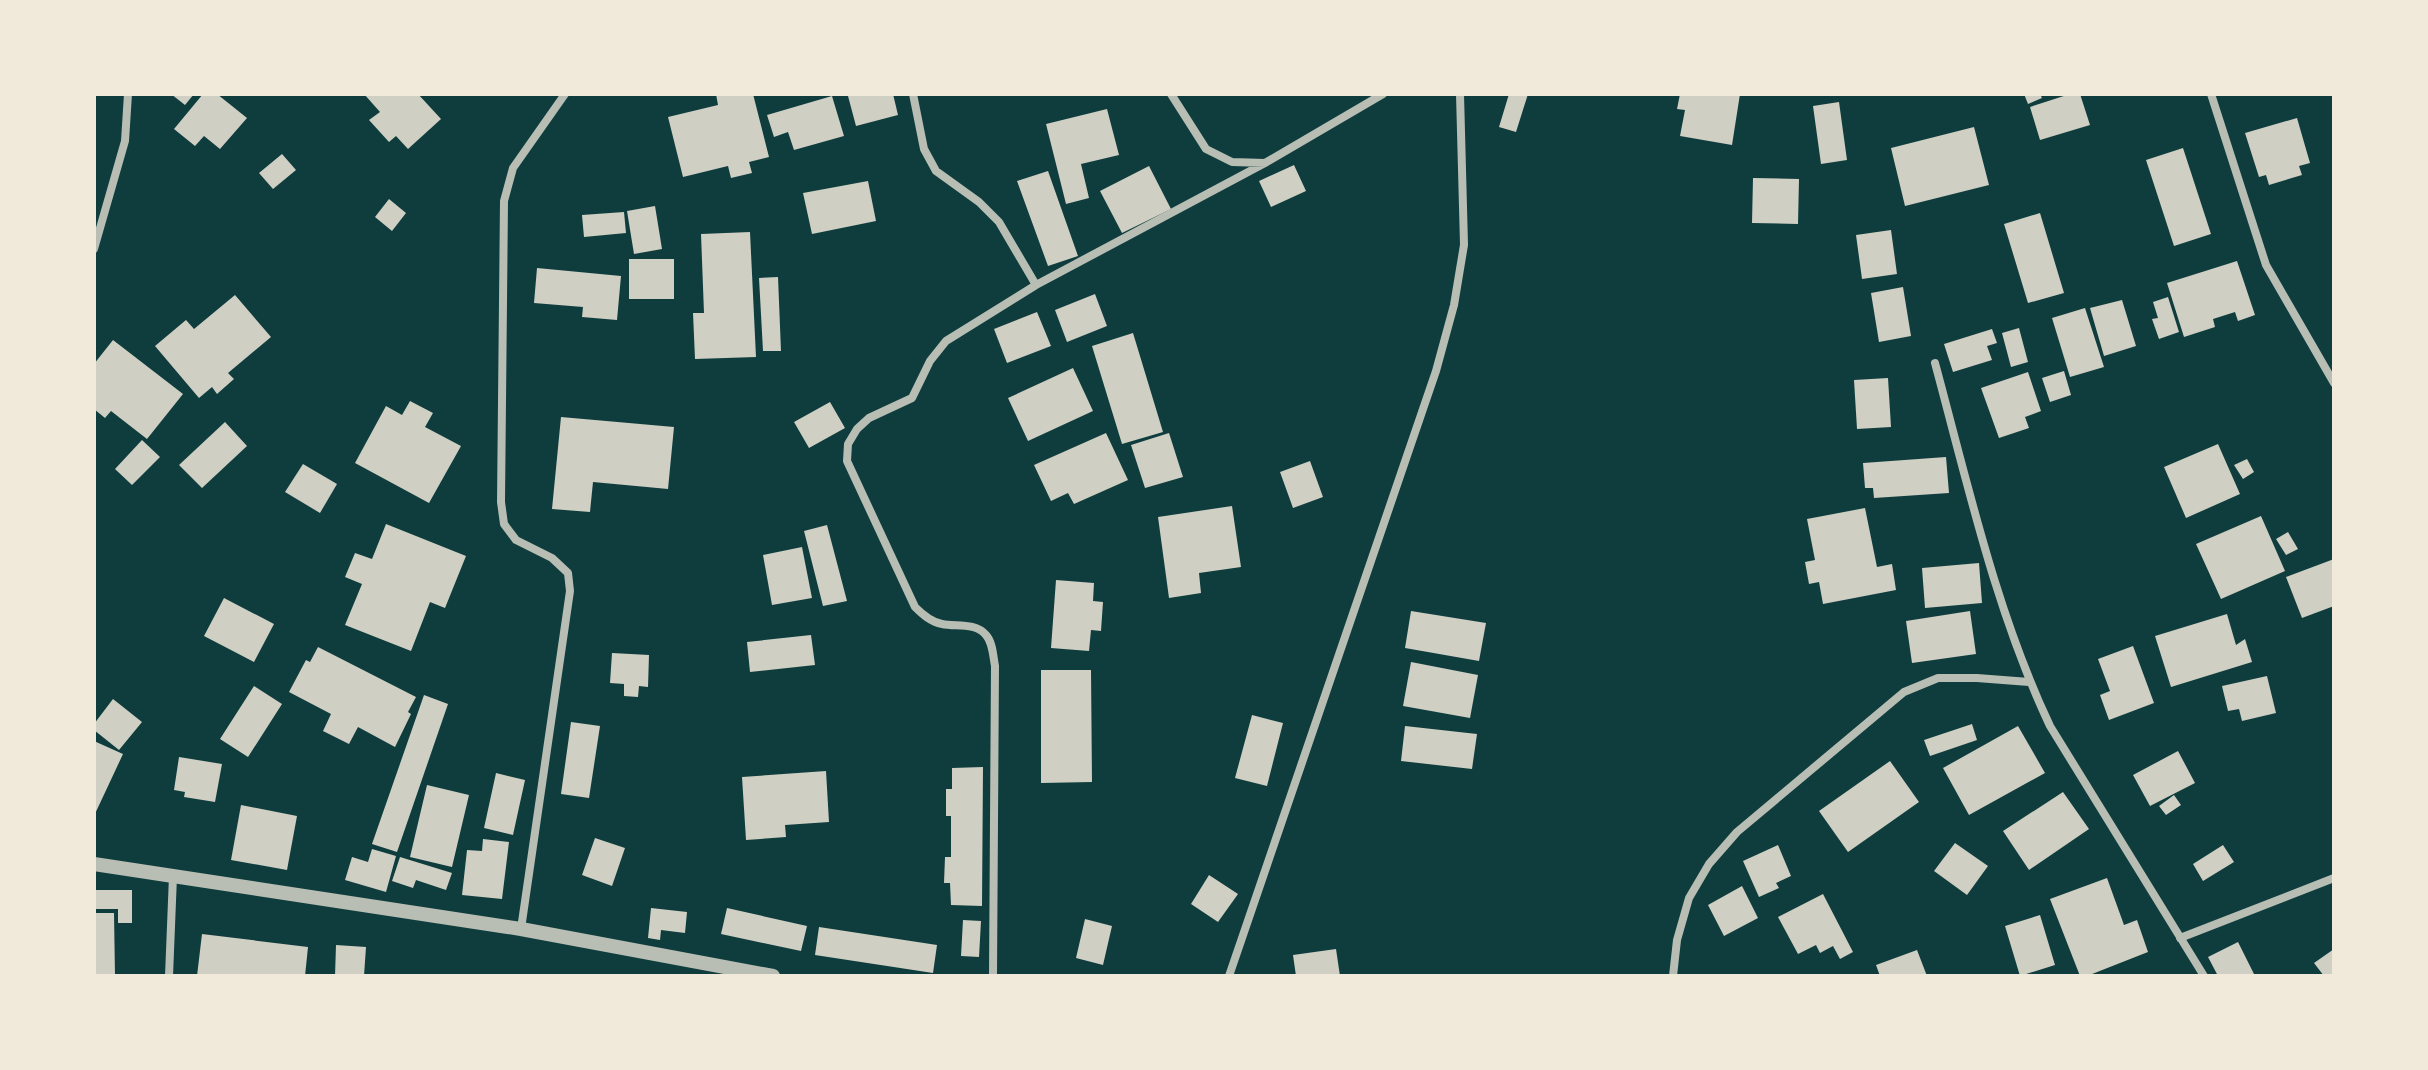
<svg xmlns="http://www.w3.org/2000/svg" width="2428" height="1070" font-family="'Titillium Web',sans-serif">
	<rect width="100%" height="100%" fill="#0f3d3e"/>
	<path fill="#cfcfc3" d="M171,94h23l-9,11z
		M203,94h14l30,24 -27,31 -16,-13 -9,10 -21,-17z
		M364,94h54l23,25 -33,30 -12,-13 -7,6 -20,-22 11,-8z
		M716,94h37l16,63 -20,5 3,11 -21,5 -3,-12 -45,11 -15,-60 50,-12z
		M855,94h38l5,21 -42,11 -8,-30z
		M1509,94h19l-12,38 -17,-5z
		M1680,94h60l-8,51 -52,-9 5,-26 -8,-1z
		M2024,94h16l2,4 -14,6z
		M2070,94h10l10,31 -50,15 -10,-33z
		M832,96l12,40 -50,14 -6,-18 -14,5 -7,-22z
		M1839,102l8,58 -26,4 -8,-58z
		M1107,109l12,46 -38,9 8,34 -23,6 -20,-80z
		M2297,118l13,45 -11,3 3,9 -33,10 -3,-10 -7,2 -14,-44z
		M1974,127l15,58 -84,21 -14,-58z
		M2183,148l28,86 -37,12 -28,-86z
		M282,154l14,16 -23,19 -14,-16z
		M1294,165l12,26 -35,16 -12,-26z
		M1149,166l22,43 -49,24 -22,-42z
		M1048,171l30,85 -30,10 -31,-85z
		M1753,178l46,1 -1,45 -46,-1z
		M868,181l8,40 -64,13 -9,-41z
		M389,199l17,14 -14,18 -17,-14z
		M655,206l7,43 -28,5 -7,-43z
		M624,212l2,21 -42,4 -2,-22z
		M2040,213l24,80 -36,10 -24,-79z
		M1891,230l6,44 -35,5 -6,-44z
		M750,232l6,125 -61,2 -2,-46h11l-3,-79z
		M629,259h45v40h-45z
		M2237,261l18,54 -17,6 -3,-9 -22,7 2,8 -31,10 -17,-54z
		M537,268l84,8 -4,44 -35,-3 1,-10 -49,-4z
		M778,277l3,74h-18l-4,-73z
		M1903,287l8,49 -32,6 -8,-49z
		M1095,294l12,32 -40,16 -12,-32z
		M235,295l36,42 -43,36 6,6 -17,15 -5,-7 -13,11 -44,-52 31,-26 8,9z
		M2168,297l11,35 -20,7 -7,-20 6,-1 -5,-16z
		M2122,300l14,46 -32,10 -14,-48z
		M2085,308l19,59 -34,10 -18,-59z
		M1037,312l14,34 -44,17 -13,-34z
		M2019,328l9,34 -17,5 -9,-34z
		M1992,329l5,14 -10,3 5,14 -39,12 -9,-28z
		M1133,333l30,99 -41,12 -30,-98z
		M113,340l70,54 -36,45 -36,-28 -6,7 -11,-9v-45z
		M1073,368l20,43 -65,30 -20,-43z
		M2064,371l7,24 -21,7 -8,-24z
		M2028,372l13,39 -16,6 4,11 -30,10 -18,-50z
		M1888,378l3,49 -34,2 -3,-49z
		M410,401l23,12 -8,14 36,19 -32,57 -74,-40 31,-57 16,9z
		M830,402l15,26 -36,20 -15,-26z
		M561,417l113,10 -6,62 -75,-7 -3,30 -38,-3z
		M225,422l22,24 -45,42 -23,-23z
		M1106,433l22,47 -54,24 -6,-11 -17,8 -17,-36z
		M1169,433l14,44 -38,11 -14,-43z
		M142,440l18,17 -28,28 -17,-16z
		M2218,444l22,50 -54,24 -22,-51z
		M1946,457l3,36 -75,5 -1,-10h-8l-2,-25z
		M2247,459l7,13 -11,7 -9,-14z
		M1310,461l13,36 -30,11 -13,-36z
		M303,464l34,20 -17,29 -35,-21z
		M1232,506l9,61 -42,6 2,20 -32,5 -11,-81z
		M1865,508l12,59 15,-3 4,26 -73,14 -4,-22 -10,2 -4,-22 10,-2 -8,-41z
		M2261,516l24,55 -64,28 -25,-55z
		M386,524l80,32 -21,52 -15,-6 -19,49 -66,-26 17,-41 -17,-7 10,-24 17,6z
		M827,525l20,76 -24,5 -19,-75z
		M2288,532l10,17 -12,6 -10,-16z
		M802,547l10,51 -40,7 -9,-50z
		M2334,559v47l-32,12 -16,-41z
		M1979,563l3,40 -57,5 -3,-40z
		M1056,580l38,3 -1,18 10,1 -2,29 -10,-1 -2,21 -38,-3z
		M224,598l50,26 -20,38 -50,-26z
		M1411,611l75,12 -7,38 -74,-13z
		M1970,611l6,43 -64,9 -6,-42z
		M2227,614l9,31 9,-6 7,23 -81,25 -16,-51z
		M811,635l4,30 -65,7 -3,-30z
		M2133,646l21,57 -45,17 -9,-25 10,-4 -12,-32z
		M318,647l98,50 -8,15 3,2 -16,33 -37,-20 -9,17 -26,-13 8,-17 -42,-22 17,-32 4,2z
		M612,653l37,2 -1,32 -9,-1 -1,11 -14,-1v-12l-14,-1z
		M1411,662l67,13 -8,43 -67,-12z
		M1041,670h50l1,112 -51,1z
		M2267,676l9,37 -34,8 -3,-12 -11,2 -6,-25z
		M254,686l28,18 -34,53 -28,-18z
		M424,695l24,9 -51,148 -25,-8z
		M113,699l29,23 -23,28 -25,-20v-6z
		M1252,715l31,8 -16,63 -32,-8z
		M571,722l29,4 -11,72 -28,-4z
		M1972,724l5,16 -47,16 -6,-16z
		M1405,726l72,8 -5,35 -71,-8z
		M2018,726l27,47 -76,42 -26,-47z
		M94,741l29,13 -29,62z
		M2178,751l17,32 -45,23 -17,-31z
		M179,757l43,7 -7,38 -31,-5 1,-5 -11,-2z
		M1890,761l29,41 -71,50 -29,-41z
		M983,767l-1,139 -31,-1 -1,-22h-6l1,-26h6v-41h-5v-27h6v-21z
		M826,771l3,51 -44,3 1,12 -40,3 -4,-63z
		M496,773l29,7 -12,55 -29,-7z
		M427,785l42,10 -17,72 -42,-10z
		M2063,792l26,37 -60,41 -26,-39z
		M2174,795l7,10 -15,10 -7,-9z
		M241,805l56,11 -10,54 -56,-10z
		M595,838l30,10 -13,38 -30,-11z
		M483,839l26,3 -7,57 -40,-4 5,-45 15,1z
		M1955,843l33,23 -21,29 -33,-24z
		M1778,845l13,31 -15,7 3,5 -20,9 -16,-36z
		M2223,845l11,17 -31,19 -10,-17z
		M372,849l24,7 -10,36 -41,-12 7,-23 16,5z
		M400,857l52,16 -6,17 -30,-10 -3,8 -21,-7z
		M1209,875l29,19 -20,28 -27,-18z
		M2107,878l17,47 13,-5 11,32 -61,24h-7l-30,-77z
		M1742,886l16,32 -34,18 -16,-31z
		M94,890h38v33h-14v-14h-24z
		M1823,894l30,58 -13,7 -7,-13 -13,7 -4,-8 -18,9 -20,-37z
		M651,908l36,4 -2,21 -24,-3 -1,10 -12,-2z
		M727,908l80,18 -6,25 -80,-17z
		M94,913h20l1,63h-21z
		M2040,915l15,50 -35,11 -15,-50z
		M1085,919l27,7 -9,39 -27,-7z
		M963,920l18,1 -2,36 -18,-1z
		M819,927l118,18 -4,28 -118,-18z
		M202,934l106,13 -3,29h-108z
		M2238,942l17,34h-37l-10,-19z
		M336,945l30,2 -2,29h-29z
		M1336,949l4,27h-44l-3,-21z
		M2334,949v27h-10l-10,-13z
		M1917,950l10,26h-47l-4,-11z"/>
	<g fill="none" stroke-linecap="round" stroke-linejoin="round">
		<path stroke="#b8beb3" stroke-width="8" d="M913,94l11,55 12,22 43,31 20,20 37,63
			M1171,94l35,55 26,13 33,1 118,-69
			M2211,94l55,171 68,118
			M94,249l31,-108 3,-47
			M1935,363c33,122 61,249 115,363l154,250
			M521,929l49,-338 -2,-18 -16,-15 -36,-18 -12,-16 -3,-22 3,-301 9,-33 52,-74
			M2180,938l154,-60
			M169,976l4,-100
			M993,976l2,-310c-2,-10 -2,-23 -9,-31 -11,-13 -30,-8 -44,-11 -11,-2 -19,-9 -27,-17l-68,-146 1,-17 9,-15 12,-11 43,-20 18,-37 16,-20 90,-56 229,-122
			M1229,976l207,-605 18,-66 10,-60 -4,-151
			M1673,976l4,-36 12,-42 20,-34 28,-32 167,-140 34,-14h39l52,4"/>
		<path stroke="#b8beb3" stroke-width="14" d="M94,864l427,65 252,47"/>
	</g>
	<rect width="2428" height="1070" fill="none" stroke="#f1e9da" stroke-width="192"/>
</svg>
